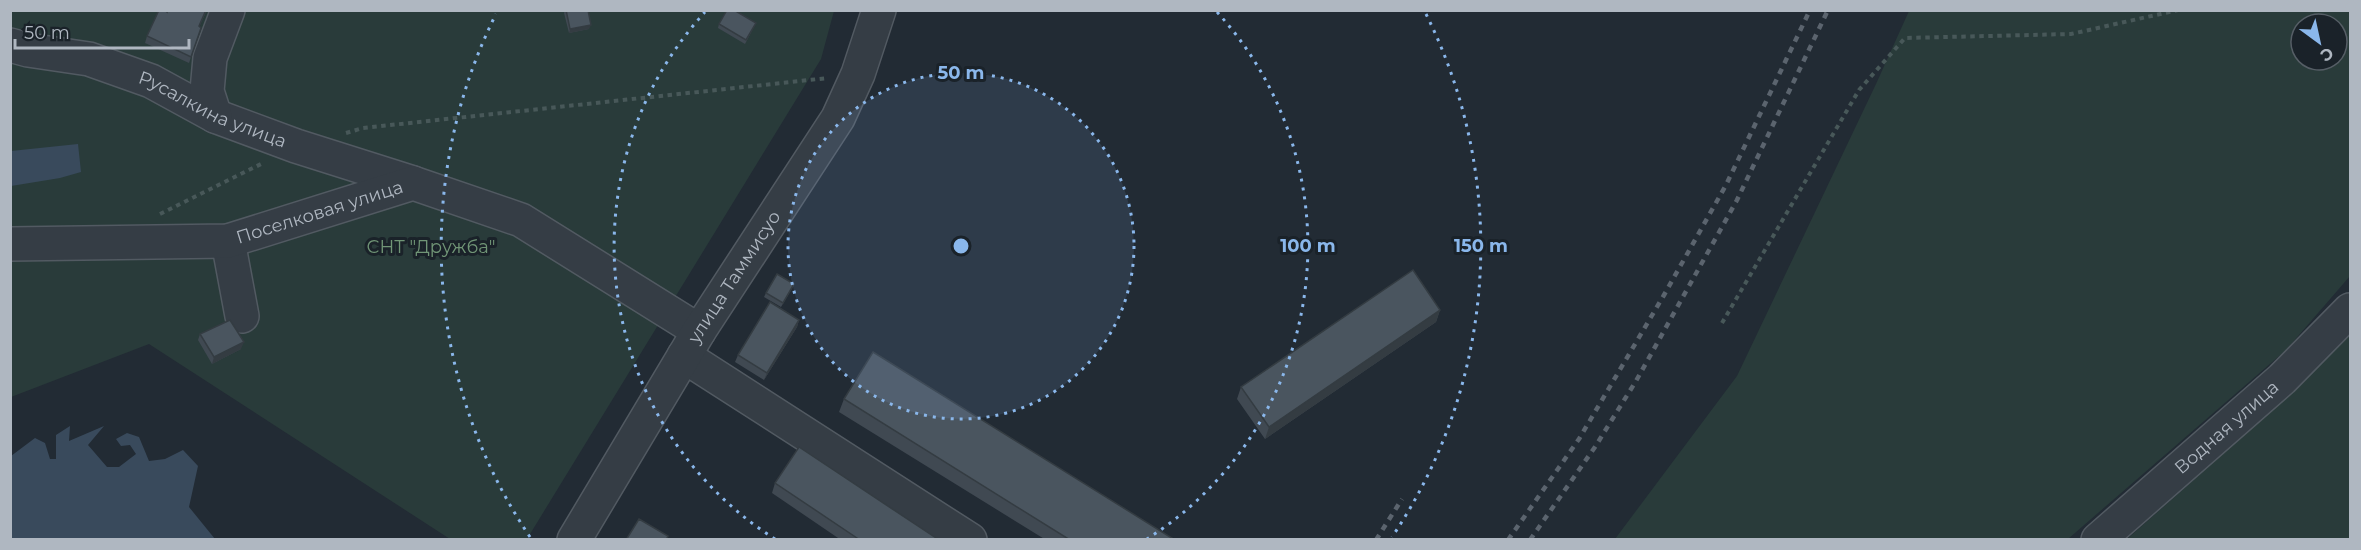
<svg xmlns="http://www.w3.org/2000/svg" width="2361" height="550" font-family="Montserrat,sans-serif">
	<rect width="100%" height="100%" fill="#222b34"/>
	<path fill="#293b3a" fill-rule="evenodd" d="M11,11h823l-13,48 -294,480h-77l-301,-195 -138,53z
		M1909,11h441v265l-64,74 -218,189h-453l122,-163 139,-292zM2301,24h36v36h-36z
		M2350,328v211l-224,1 178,-158z"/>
	<path fill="#394a5c" d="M78,144l3,28 -21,6 -49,8v-35z
		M70,426l-1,15 35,-15 -16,19 19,22h12l17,-13 -6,-9 -9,1 -5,-7 11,-6 12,4 10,24 16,-2 18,-9 15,16 -9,41 26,32h-204v-83l24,-18 10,5 5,16h6v-24z"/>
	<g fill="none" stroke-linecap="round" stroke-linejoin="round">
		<defs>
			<g id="minor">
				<path id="s1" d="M10,45l18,5 61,9 62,22 64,35 81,30 117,37"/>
				<path d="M215,116l-8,-25 3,-33 18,-48"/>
				<path d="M228,241l14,75"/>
				<path id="s2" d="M10,244l218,-3 185,-58 108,37 178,111"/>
				<path d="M684,356l286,184"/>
				<path id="s3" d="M574,540l125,-209 139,-213 20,-44 21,-64"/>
				<path id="s4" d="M2098,540l184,-161 68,-69"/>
			</g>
		</defs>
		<use href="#minor" stroke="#525a62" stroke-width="36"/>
		<path stroke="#485859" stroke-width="4" stroke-dasharray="4.5 4.5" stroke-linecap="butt" d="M346,133l17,-5 465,-50
			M160,214l101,-50
			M1722,323l137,-233 46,-52 166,-4 107,-24"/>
		<use href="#minor" stroke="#353d45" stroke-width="33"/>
		<path stroke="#5b646e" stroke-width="4.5" stroke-dasharray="6 6" stroke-linecap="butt" d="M1376,540l26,-41
			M1508,540l71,-101 85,-144 62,-110 84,-175
			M1530,540l65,-93 41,-66 101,-181 91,-190"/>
	</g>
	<path fill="#404952" d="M167,10h40l-8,17 2,1 -12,35 -44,-20 2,-7z
		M565,10h23l1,19 -20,4 -5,-20z
		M756,23l-11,21 -27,-16 1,-4z
		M793,287l-12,20 -17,-10 2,-4z
		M1440,310l-4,12 -171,117 -28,-40 4,-12z
		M799,320l-2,7 -33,53 -29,-18 3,-7z
		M200,334l41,15 -29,15 -14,-24z
		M844,399l331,141h-129l-207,-128z
		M775,483l164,57h-98l-69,-47z"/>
	<path fill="#343c42" d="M591,25l-2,4 -20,4 1,-4z
		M1440,310l-4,12 -171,117 4,-12z
		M799,320l-2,7 -33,53 3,-7z
		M244,342l-3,7 -29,15 2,-7z"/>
	<path fill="#4a555f" stroke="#343c42" stroke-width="1.5" d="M159,10h5l3,2v-2h39l-7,16 2,2 -10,29 -44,-21z
		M566,10h22l3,15 -21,4z
		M727,10h7l22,13 -10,17 -27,-16z
		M1413,270l27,40 -171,117 -28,-40z
		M777,274l17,10 -11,19 -17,-10z
		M770,302l29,18 -32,53 -29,-18z
		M230,320l14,22 -30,15 -14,-23z
		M873,352l302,188h-105l-226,-141z
		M799,447l140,93h-79l-85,-57z
		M639,519l29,17 -2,4h-40z"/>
	<circle cx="961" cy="246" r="173" fill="#8ab7eb" fill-opacity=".12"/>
	<g fill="none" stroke="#8ab7eb" stroke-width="3" stroke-dasharray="3 6">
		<circle cx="961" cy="246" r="173"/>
		<path d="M775 539A347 347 0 0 1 705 12M1217 12A347 347 0 0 1 1147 539"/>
		<path d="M530 537A520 520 0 0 1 496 14M1426 14A520 520 0 0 1 1392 537"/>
	</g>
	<g text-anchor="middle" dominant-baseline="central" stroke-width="6" stroke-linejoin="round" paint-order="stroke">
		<g font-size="18" fill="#afb7c1" stroke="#1a2229">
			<text stroke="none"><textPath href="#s1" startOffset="214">Русалкина улица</textPath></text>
			<text stroke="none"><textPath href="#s2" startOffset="314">Поселковая улица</textPath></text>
			<text stroke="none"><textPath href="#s3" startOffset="308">улица Таммисуо</textPath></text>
			<text stroke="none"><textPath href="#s4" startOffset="171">Водная улица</textPath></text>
		</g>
		<g font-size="18" fill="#709576" stroke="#1a2229">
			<text x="431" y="247">СНТ "Дружба"</text>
		</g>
	</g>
	<circle cx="961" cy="246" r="9" fill="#8ab7eb" stroke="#1a2229" stroke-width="3"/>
	<g font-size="18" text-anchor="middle" font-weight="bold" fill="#8ab7eb" stroke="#1a2229" stroke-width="6" stroke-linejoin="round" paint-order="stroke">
		<text x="961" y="79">50 m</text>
		<text x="1308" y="252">100 m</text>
		<text x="1481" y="252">150 m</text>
	</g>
	<rect width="2361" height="550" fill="none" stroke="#afb7c1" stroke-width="24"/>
	<g transform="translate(2319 42) rotate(147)"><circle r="28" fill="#1a2229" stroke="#565e66" stroke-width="1.5"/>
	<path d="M0-4.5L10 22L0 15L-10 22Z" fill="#8ab7eb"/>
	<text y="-9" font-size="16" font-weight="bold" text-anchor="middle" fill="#afb7c1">С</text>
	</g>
	<path d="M15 39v9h174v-9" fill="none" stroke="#afb7c1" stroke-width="3"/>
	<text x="24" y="39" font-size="18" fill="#afb7c1" stroke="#1a2229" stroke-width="4.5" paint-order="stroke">50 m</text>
</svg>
